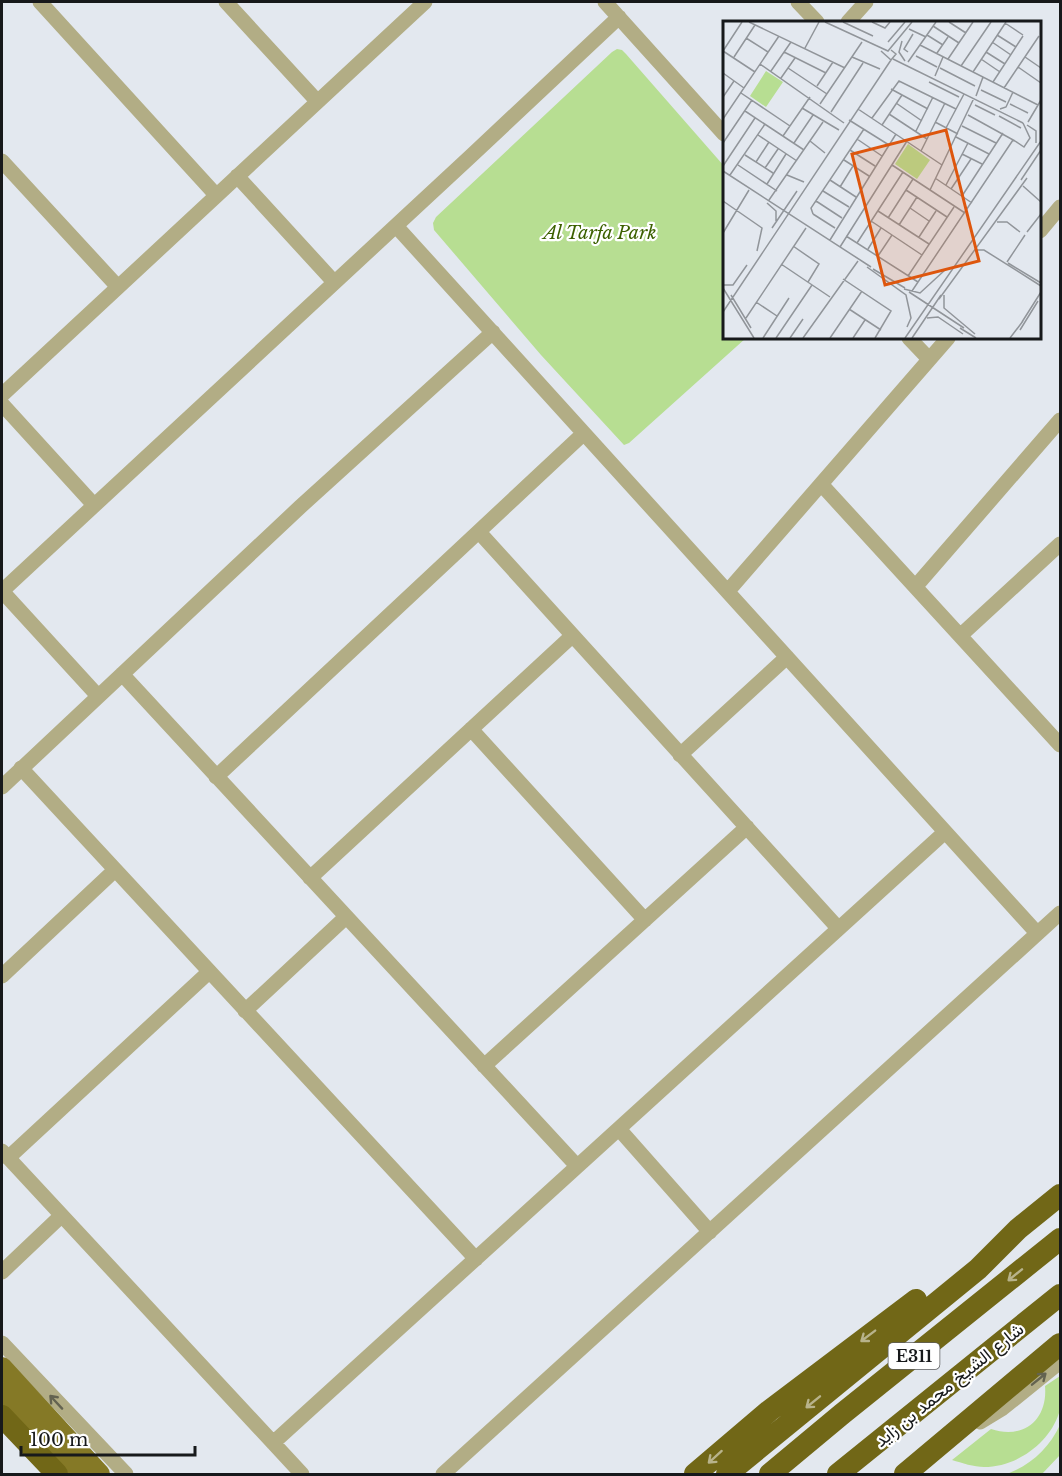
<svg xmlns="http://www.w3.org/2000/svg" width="1062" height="1476" font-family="'Libre Baskerville',Vazirmatn,serif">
	<rect width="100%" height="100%" fill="#e3e8ef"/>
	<path fill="#b7de92" d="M617,49l5,1 4,4 98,112v172h22l-117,105 -5,2 -83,-90 -107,-125 -1,-7 3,-6 176,-165z
		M1060,1376c1,11 2,26 -1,37 -10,31 -43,54 -75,54 -10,0 -22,-4 -32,-7l39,-31c32,11 57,-9 54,-43z
		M1060,1425v30l-18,19h-35c24,-9 42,-26 53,-49z"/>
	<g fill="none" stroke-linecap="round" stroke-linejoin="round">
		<path stroke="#b2ad85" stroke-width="15" d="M40,2l176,193
			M226,2l91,99
			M605,2l119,132
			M798,2l19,20
			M848,22l18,-20
			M2,161l116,126
			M237,176l97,106
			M396,226l641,707
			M1040,231l20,-24
			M909,338l20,21
			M2,395l423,-393
			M2,404l92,101
			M821,484l239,261
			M479,532l359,396
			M916,586l144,-166
			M2,591l469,-435 148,-139
			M2,591l96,105
			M728,591l220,-253
			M961,635l99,-91
			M122,674l455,492
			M471,729l174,191
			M680,755l107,-98
			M21,768l455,491
			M216,777l367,-343
			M2,787l298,-280 193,-175
			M310,878l262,-242
			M2,976l113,-106
			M245,1011l101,-94
			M484,1066l263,-239
			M619,1129l91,103
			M2,1151l300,323
			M8,1158l201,-186
			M2,1272l59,-56
			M2,1343l124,131
			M980,1422l23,-14 57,-46
			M273,1443l672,-611
			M443,1474l617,-561"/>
		<path stroke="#857926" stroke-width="20" d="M2,1367l98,107
			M2,1393l75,81"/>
		<path stroke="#716717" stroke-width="22" d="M2,1416l55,58
			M695,1474l74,-63 147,-111
			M727,1474l251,-205 40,-40 42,-34
			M770,1474l72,-60 218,-175
			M838,1474l222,-179
			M905,1474l155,-130"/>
	</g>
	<defs><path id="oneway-shaft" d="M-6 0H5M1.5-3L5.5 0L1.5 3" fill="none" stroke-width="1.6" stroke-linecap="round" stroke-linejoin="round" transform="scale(1.5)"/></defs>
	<g stroke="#b8b38b">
		<use href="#oneway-shaft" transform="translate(1015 1275) rotate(141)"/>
		<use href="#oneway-shaft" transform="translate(868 1336) rotate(143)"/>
		<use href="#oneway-shaft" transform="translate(813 1402) rotate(141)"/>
		<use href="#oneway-shaft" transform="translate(715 1457) rotate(138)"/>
	</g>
	<g stroke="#646350">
		<use href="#oneway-shaft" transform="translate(1039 1379) rotate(-39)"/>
		<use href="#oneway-shaft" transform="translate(56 1402) rotate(-133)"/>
	</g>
	<g text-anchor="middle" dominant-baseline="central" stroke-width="4.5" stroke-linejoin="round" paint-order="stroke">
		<rect fill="#fff" stroke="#5d5e5f" stroke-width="1.5" x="888.5" y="1343" width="51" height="26" rx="4.5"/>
		<g font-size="16" font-weight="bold" fill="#17191b">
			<text x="914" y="1356">E311</text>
		</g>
		<g font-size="18" font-style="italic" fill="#3c6000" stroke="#fff">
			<text x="600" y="233">Al Tarfa Park</text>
		</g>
		<g font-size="18" fill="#17191b" stroke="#fff">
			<text transform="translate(949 1385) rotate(-39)">شارع الشيخ محمد بن زايد</text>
		</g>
	</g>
	<g transform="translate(723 21)">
		<rect width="318" height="318" fill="#e3e8ef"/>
		<path d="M43,50l17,11 -17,25 -16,-11zM185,123l22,16 -13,19 -22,-15z" fill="#b7de92"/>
		<path fill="none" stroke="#91959a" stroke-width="1.5" d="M26,1l96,46M102,1l63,29 24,-29M120,1l30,14M149,1l13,6 5,-6M226,1l17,11M282,2l18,12M210,5l26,17M186,8l17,8M204,14l16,10M274,14l19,12M23,17l22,14M179,20l-3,11 6,9M165,21l17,-20M269,21l19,13M197,24l118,60M82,27l14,-26M0,30l32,21M0,30l19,-29M158,30l10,9 5,-6 -5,-4M61,31l42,21M185,31l-4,-3 9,-15M263,31l19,12M214,32l11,-16M193,35l21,11M11,36l21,-32M129,36l28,12M302,36l16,11M170,38l130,64M225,38l25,-37M258,38l19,13M185,41l28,-40M37,43l84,59M238,45l30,-44M295,46l23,16M65,47l39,26M217,47l35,18M48,50l20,-29M250,51l33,-50M0,52l21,15M212,55l8,-19M58,57l14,-20M206,61l30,15M270,61l30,-46M94,65l16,-24M281,67l35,-52M168,68l37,20M258,69l25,12M18,72l49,33M253,75l7,-19M0,76l11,-16M173,82l26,18M97,83l42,-62M287,83l18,9M252,84l20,10M79,87l37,22M135,88l84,56M277,88l6,-2 7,-15M22,90l59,39M108,91l32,-49M166,93l38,25M245,94l47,26M276,95l22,12M149,97l27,-37 57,28M0,98l56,-83M126,99l40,25M212,101l23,12M305,101l13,-22M159,104l20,-30M304,104l9,6v12M239,105l34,17M223,107l18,-34M193,110l17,-34M35,114l39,26M60,115l27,-39M233,116l33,17M134,118l25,17M87,120l15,12M292,120l9,6 6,-9 -7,-15M0,122l29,-43M71,122l19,-28M127,129l25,16M198,130l24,-48M239,133l20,10M22,134l28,18M121,139l25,16M33,141l13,-20M15,144l39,26M169,144l73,48M0,145l32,-48M42,147l13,-19M0,150l148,96M7,154l35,-51M64,154l17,7M212,157l37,25M107,159l26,17M298,159l20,-30M44,163l19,-30M223,164l22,-42M300,165l18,16M117,166l13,-21M228,168l20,-30M183,169l41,27M207,169l44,-92M100,170l26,16M239,175l41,-63M46,179l54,-78M0,180l39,27 -5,23M93,180l26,17M44,182l9,8v10M187,187l19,13M155,190l51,33M90,193l-2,-6 53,-79M90,193l22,14M165,197l25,-39M148,200l51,34M274,201h10l13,10M176,204l18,-28M49,207l25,-37M304,211l14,-18M0,212l26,-43M123,215l72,46M196,216l17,-26M107,219l66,-106M134,222l46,-71M70,225l26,18 -11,18M117,226l67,-106M145,228l13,-21M254,229h7l57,36M155,235l14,-21M284,241l18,-27M285,242l33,20M58,243l49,33M144,246l39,28 5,23 -4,9M150,248l32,19M185,255l46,-69M120,258l48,32 -16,27M0,264h10l14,-20M0,267l31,50M181,268l16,4 25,-23M189,270l101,-151M186,271l55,36M8,274l20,33M221,274v13l31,26M216,278l88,-121M33,281l21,14M126,288l32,21M0,291l168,-252M23,297l60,-90M204,297l11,-1 25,17M299,301l19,-30M237,307l16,10M297,309l18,-29M40,317l26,-40M53,317l36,-53M67,317l13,-19M80,317l55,-77M107,317l32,-47M130,317l12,-18M182,317l136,-197M189,317l29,-43M287,317l13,-17"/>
		<path fill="#de560d" fill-opacity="0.15" stroke="#de560d" stroke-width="3" d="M223,109l33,131 -94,24 -33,-131z"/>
		<rect width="318" height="318" fill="none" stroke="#17191b" stroke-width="3"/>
	</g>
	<rect width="1062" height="1476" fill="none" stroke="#17191b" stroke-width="6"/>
	<path d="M21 1446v9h174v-9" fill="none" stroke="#17191b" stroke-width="3"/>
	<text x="30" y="1446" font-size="18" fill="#17191b" stroke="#ffffff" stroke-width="4.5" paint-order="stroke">100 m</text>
</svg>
